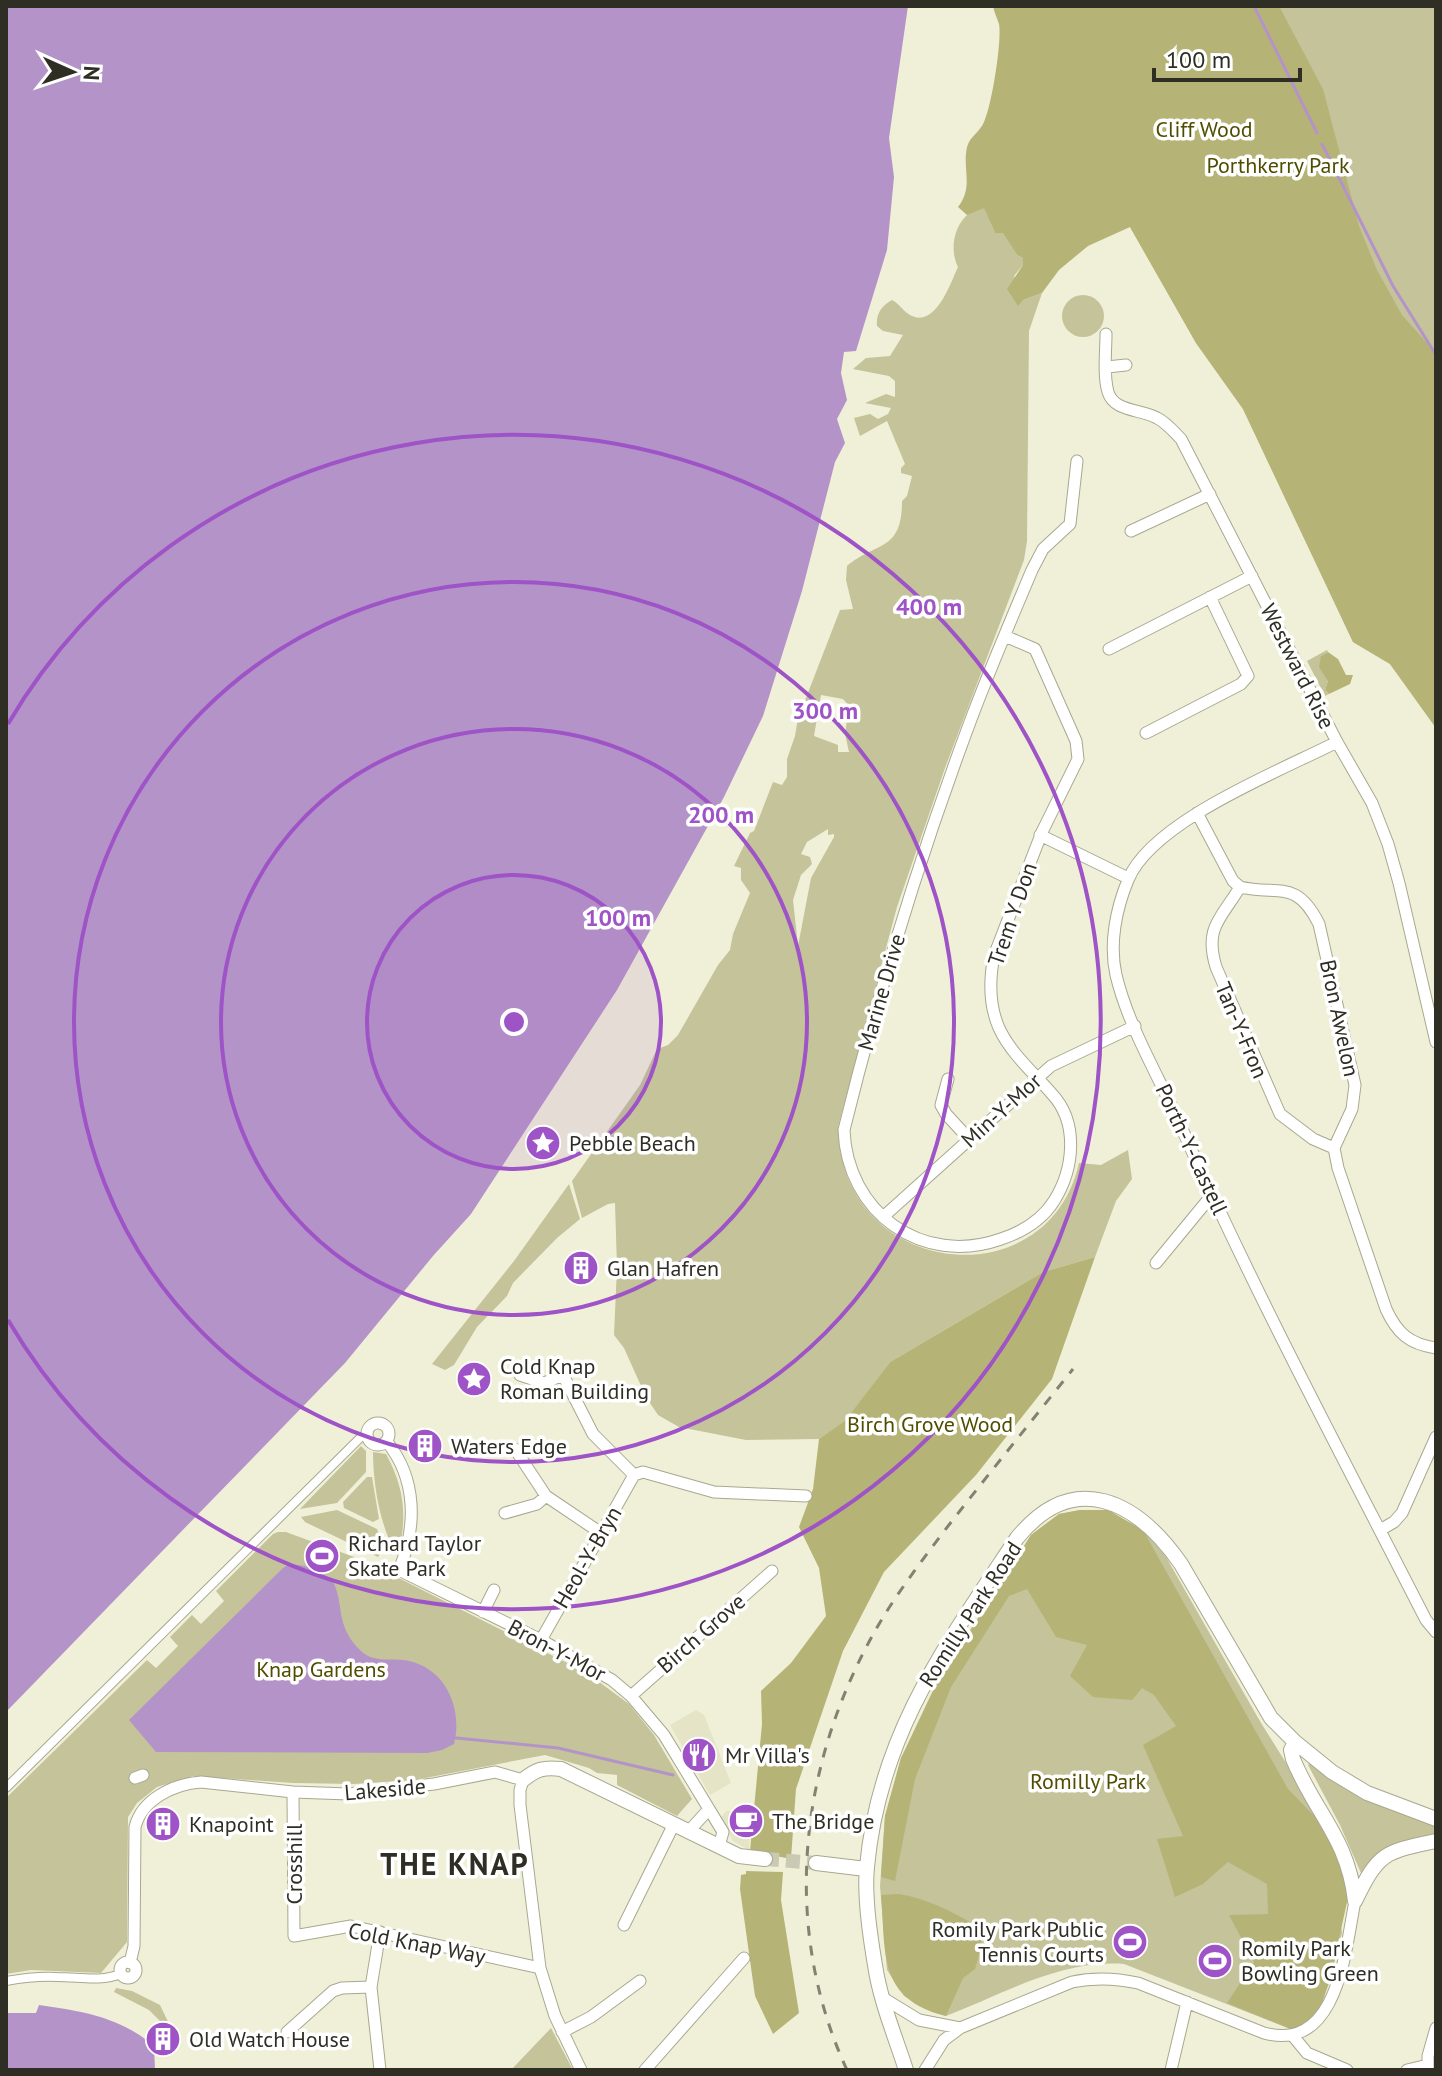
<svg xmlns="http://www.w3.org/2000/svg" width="1442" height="2076" font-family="'PT Sans',sans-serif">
	<rect width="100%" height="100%" fill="#f0f0d8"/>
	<path fill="#e5e4c6" d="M696,1710l8,5 27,68 -21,12 -40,-70z
		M726,1811l25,1 -2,38 -16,-9 -12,-23z"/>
	<path fill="#c4c39a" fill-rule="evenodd" d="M1016,6h420v722l-46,-64 -37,-22 -110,-233 -47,-66 -66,-116z
		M984,207l11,26 8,-1 14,23 6,3v7l-9,11 9,24 19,-7 -13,38 -2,210 -3,19 -79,208 -48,139 -59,220c3,152 210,174 241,36l22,2 27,-15 4,29 -16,22 -21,56 -52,15 -153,90 -45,60 -26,17 -73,1 -67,-13 -21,-12 -12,-18 -22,-49 -10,-13 3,-68 -2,-64 -7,1 -26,14 -10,-37 68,-96 17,-36 11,-4 10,-10 40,-70 12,-15 3,-16 17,-41 -9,-13v-12l-7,-2 16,-33 4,-2 19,-49 9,3 5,-8v-18l8,-23 5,-30 4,-3 36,-93 13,-1 -7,-29 1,-14c30,-25 55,-14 55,-65l5,-5 5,-20 -11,-3v-5l4,-4 -18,-43 -27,15 -6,-18 16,-4 8,5 10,-5 3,-6 -26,-5 21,-9 9,3v-16l-6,-5 -36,-7 13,-11 24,-2 13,-21 -20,-4 -6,-5c-1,-12 4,-20 15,-26 7,4 9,8 15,13 27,20 43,-29 51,-46 -8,-16 -5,-38 8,-51 4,-4 13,-6 18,-9zM821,695l22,4 6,7 -4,28 4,18h-11v-7l-24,-9zM828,829v6l6,-1v3l-23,41 -13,68 -5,-46 8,-25 11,-11 -2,-7 -9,-3 6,-12z
		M1062 316a21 21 0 1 1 42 0a21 21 0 1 1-42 0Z
		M1327,650l1,2 -7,4 7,25 -3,9 4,4 -4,2 -18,-35z
		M569,1184l11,35 -23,19 -44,45 -6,13 -30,31 -23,38 -9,5 -13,-6 82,-103z
		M361,1446l5,5v21l-29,31 -37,6z
		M373,1452l13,2c17,31 21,58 14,92h-8c-13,-27 -19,-64 -19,-94z
		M367,1477h5l7,42 -6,3 -29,-14 -1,-6z
		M337,1510l40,19 8,19 -7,9 -73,-35 -4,-5z
		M1080,1510l63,20 23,27 95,166 67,107 14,103 -12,47 -32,52 -174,-68c-62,-5 -121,30 -178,52l-14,-4 -28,-16 -17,-26 -7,-84 5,-70 16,-58 80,-143 50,-80 28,-21z
		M278,1532h8l79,29 222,112 42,31 25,31 38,64 -15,17 -60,-31v-10l-20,-2 -8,-5 -44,-13 -130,25 -61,4 -61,-1 -100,-7 -36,11 -20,16 -9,14 -1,125 -26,31 -70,-3 -25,4v-176l141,-138 9,8 22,-22 -8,-9 22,-22 9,9 23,-23 -8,-10 57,-57z
		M1310,1763l126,60v11c-31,5 -57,11 -75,39l-21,-48 -32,-60z
		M116,1988l16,3 28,14 12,25 -8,4 -3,-12 -12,-12 -35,-18z
		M551,2028l22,42h-62z"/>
	<path fill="#b5b476" d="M993,6h286l44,83 36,137 18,44 25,45 34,38v375l-46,-64 -37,-22 -110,-233 -47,-66 -66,-116 -42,19 -29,24 -17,23 -19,7 -5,6 -11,-17 16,-24v-7l-6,-3 -14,-22h-8l-11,-25 -17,7 -9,-8c16,-21 4,-37 9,-60 3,-11 13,-15 17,-25 8,-17 18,-81 15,-98 -2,-6 -5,-12 -6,-18z
		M1328,652l10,7 8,16h7l-3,9 -21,10 -4,-4 3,-9 -9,-14 2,-11z
		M1095,1257l-43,122 -76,96 -92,97 -41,79 -47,138 -5,70 -41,-8 12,-127 -1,-33 30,-28 35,-47 -7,-48 -20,-41 14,-38 6,-50 26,-18 45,-59 153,-90z
		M1080,1510h28l35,20 145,259 40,41 21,63 -19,87 -10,29 -22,23 -71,-29 27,-41 -25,-47 39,-1 -1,-30 -39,-22 -25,22 -28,13 -18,-58 26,-3 -40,-91 33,-19 -22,-31 -12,-7 -10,12 -39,-3 -23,-21 17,-31 -31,-8 -29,-48 -18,7 -58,91 -36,92 -20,102 -14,-4 4,-61 16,-58 36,-76 94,-147 28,-21z
		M746,1871l37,1 -2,28 18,113 -26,21 -18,-38 -15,-107 1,-14 5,-1z
		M899,1894c27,4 54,18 78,32l5,20 -7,23 -12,9 -17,38c-69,-17 -60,-63 -65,-121z"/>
	<path fill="#b494c8" d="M6,6h902l-19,132 5,39 -7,73 -31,101 -12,1 -3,21 6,27 -10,19 8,24 -10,19 -33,129 -39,125 -39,81 -107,193 -146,224 -38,42 -88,107 -339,349z
		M290,1564l15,2 26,12c15,25 2,46 30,73 14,13 31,6 48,10 37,8 54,48 45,83l-12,6 -15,3 -271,-1 -27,-32 154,-152z
		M39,2005c43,6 81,12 115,41l1,24h-149v-57h30z"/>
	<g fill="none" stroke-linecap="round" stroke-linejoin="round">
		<path stroke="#b494c8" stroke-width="3" d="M1254,6l63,127
			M1322,144l71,142 43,69
			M456,1738l102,10 115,27"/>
		<path stroke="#c9c9b4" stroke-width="14" stroke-dasharray="14 7" stroke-linecap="butt" d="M765,1859l51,4"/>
		<defs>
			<path id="pedestrian" d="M6,1788l353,-349
				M6,1981c17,-3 34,-5 51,-4 23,0 43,5 64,-3"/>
			<path id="minor" d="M1106,334c0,18 -3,41 2,58 6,20 33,17 49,26 10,5 16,13 24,21l156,303 35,61 16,41 11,39 37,159
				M1107,367l19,-2
				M1131,531l79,-37
				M1005,636l30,13 41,92 2,18 -36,73 -48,124c-5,25 -5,49 5,72 12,26 35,45 53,66 27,29 22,75 2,107 -12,19 -32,31 -53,38 -79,28 -154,-27 -157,-109 34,-138 76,-274 126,-408 19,-51 41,-102 62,-152l11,-21 27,-25 7,-63
				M1109,649l143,-73
				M1146,733l95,-49 7,-8 -38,-79
				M1337,742c-57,29 -185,79 -209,138 -12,29 -19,64 -12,95 13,54 45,105 67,156 74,166 160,327 243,489l10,12
				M1197,813l36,68 7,6c38,9 56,-9 79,37l36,161 -3,24 -18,39 4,20 48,141c11,24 23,35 50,39
				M1040,835l88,43
				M1240,887c-19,32 -36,40 -24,80l64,147 33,25 21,9
				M948,1079l-7,26 5,9 23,25
				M883,1217l168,-151 84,-40
				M1156,1263l56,-68
				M520,1375l24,8 19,-8 30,59 41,41 9,-3 71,20 92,4
				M367 1434a11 11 0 1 1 22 0a11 11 0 1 1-22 0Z
				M387,1442c30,37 30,85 12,128l142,70 71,40 19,16 33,39 59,97 -4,14
				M515,1449l31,47 55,37
				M505,1513l32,-9 9,-8
				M1380,1530l14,-8 8,-9 34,-76
				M483,1612l11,-22
				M541,1640l93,-165
				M631,1696l141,-125
				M135,1778l8,-3
				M293,1792l1,144 57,-10 189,42
				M689,1831l20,-22
				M624,1925l50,-101
				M120 1970a8 8 0 1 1 16 0a8 8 0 1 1-16 0Z
				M130,1963l4,-17 1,-119c7,-28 39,-43 66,-45l92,10 56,2 85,-10 61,-12 28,8 -3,10v15l20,163 15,48 26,54
				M883,1998l36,22 41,8 112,-46c23,-5 43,-4 66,1l126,50c74,20 81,-82 91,-132
				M287,2032l46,-41 9,-3 29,-1
				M562,2032l29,-15 49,-36
				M1293,2036l14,17 40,17
				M380,2070l-9,-83 9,-55
				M645,2070l99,-112
				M925,2070l19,-30 16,-12
				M1171,2070l16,-68
				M1407,2070l21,-5
				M1428,2070v-14l8,-28"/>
			<path id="tertiary" d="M1295,1742l-4,8 2,9c22,54 55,79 62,142
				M523,1780c13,-11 21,-13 38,-11l178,87 26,3
				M816,1863l50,6
				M1355,1901c24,-49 29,-49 81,-60
				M906,2070c-11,-34 -26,-70 -31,-105 -5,-29 -11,-69 -8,-98 12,-132 79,-222 150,-329 57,-70 120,-37 164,26l90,154 24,24 37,30 35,21 69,26"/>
		</defs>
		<use href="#pedestrian" stroke="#a8a891" stroke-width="10"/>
		<use href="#minor" stroke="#a8a891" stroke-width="13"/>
		<use href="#tertiary" stroke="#a8a891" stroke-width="16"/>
		<use href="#pedestrian" stroke="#fff" stroke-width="8"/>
		<use href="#minor" stroke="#fff" stroke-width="11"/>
		<use href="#tertiary" stroke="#fff" stroke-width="14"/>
		<path stroke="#828272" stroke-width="3" stroke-dasharray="10 10" stroke-linecap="butt" d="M847,2070c-68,-147 -47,-314 35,-451 19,-31 41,-60 63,-89 42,-54 85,-107 128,-161"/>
	</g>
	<circle cx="514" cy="1022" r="147" fill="#9e53c6" fill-opacity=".12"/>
	<g fill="none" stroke="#9e53c6" stroke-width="4">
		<circle cx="514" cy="1022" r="147"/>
		<circle cx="514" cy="1022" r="293"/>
		<circle cx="514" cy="1022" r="440"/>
		<path d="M8 724A587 587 0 1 1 8 1320"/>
	</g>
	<defs>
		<symbol id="sight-disc" viewBox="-11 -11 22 22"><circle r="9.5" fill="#9e53c6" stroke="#fff"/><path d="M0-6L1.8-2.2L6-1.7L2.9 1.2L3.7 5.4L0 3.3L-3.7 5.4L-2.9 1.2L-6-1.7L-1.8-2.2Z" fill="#fff"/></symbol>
		<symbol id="building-disc" viewBox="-11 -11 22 22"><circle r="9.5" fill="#9e53c6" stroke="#fff"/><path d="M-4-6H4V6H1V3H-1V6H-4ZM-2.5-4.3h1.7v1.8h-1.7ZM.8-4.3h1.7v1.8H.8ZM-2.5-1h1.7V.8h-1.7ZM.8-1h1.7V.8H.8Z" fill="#fff"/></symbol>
		<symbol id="stadium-disc" viewBox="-11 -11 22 22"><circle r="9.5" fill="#9e53c6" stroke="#fff"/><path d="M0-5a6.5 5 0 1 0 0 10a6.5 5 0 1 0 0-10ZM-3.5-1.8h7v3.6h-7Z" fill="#fff"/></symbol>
		<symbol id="restaurant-disc" viewBox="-11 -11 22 22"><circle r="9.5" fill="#9e53c6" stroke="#fff"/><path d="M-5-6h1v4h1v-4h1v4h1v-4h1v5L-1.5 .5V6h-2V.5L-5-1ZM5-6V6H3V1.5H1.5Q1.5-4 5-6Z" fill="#fff"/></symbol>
		<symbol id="cafe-disc" viewBox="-11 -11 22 22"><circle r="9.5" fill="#9e53c6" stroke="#fff"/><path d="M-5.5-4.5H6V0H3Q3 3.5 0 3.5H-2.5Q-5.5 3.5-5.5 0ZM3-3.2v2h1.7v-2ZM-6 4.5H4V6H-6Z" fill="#fff"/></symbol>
	</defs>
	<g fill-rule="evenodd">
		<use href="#sight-disc" x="523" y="1123" width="40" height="40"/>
		<use href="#building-disc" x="561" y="1248" width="40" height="40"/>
		<use href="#sight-disc" x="454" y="1359" width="40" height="40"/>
		<use href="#building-disc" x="405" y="1426" width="40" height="40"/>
		<use href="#stadium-disc" x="302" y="1536" width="40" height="40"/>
		<use href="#restaurant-disc" x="679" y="1735" width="40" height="40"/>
		<use href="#cafe-disc" x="726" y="1801" width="40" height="40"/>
		<use href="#building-disc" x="143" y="1804" width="40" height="40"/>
		<use href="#stadium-disc" x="1110" y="1922" width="40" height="40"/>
		<use href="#stadium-disc" x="1195" y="1941" width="40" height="40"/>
		<use href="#building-disc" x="143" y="2019" width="40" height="40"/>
	</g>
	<g text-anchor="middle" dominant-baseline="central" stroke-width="7" stroke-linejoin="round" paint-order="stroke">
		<g font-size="22" fill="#504d00" stroke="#fff">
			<text x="1204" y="129">Cliff Wood</text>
			<text x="1278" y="165">Porthkerry Park</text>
			<text x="930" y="1424">Birch Grove Wood</text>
			<text x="321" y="1669">Knap Gardens</text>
			<text x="1088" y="1781">Romilly Park</text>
		</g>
		<g font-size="22" fill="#2e2e24" stroke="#fff">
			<text transform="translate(1298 666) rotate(63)">Westward Rise</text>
			<text transform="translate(1012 914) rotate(-71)">Trem Y Don</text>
			<text transform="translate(881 992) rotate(-74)">Marine Drive</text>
			<text transform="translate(1340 1018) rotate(78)">Bron Awelon</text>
			<text transform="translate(1242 1030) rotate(67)">Tan-Y-Fron</text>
			<text transform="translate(1001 1110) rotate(-42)">Min-Y-Mor</text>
			<text transform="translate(1192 1149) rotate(65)">Porth-Y-Castell</text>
			<text transform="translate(587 1557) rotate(-60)">Heol-Y-Bryn</text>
			<text transform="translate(970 1614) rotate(-57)">Romilly Park Road</text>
			<text transform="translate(701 1633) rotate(-41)">Birch Grove</text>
			<text transform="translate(557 1650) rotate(28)">Bron-Y-Mor</text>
			<text transform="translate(385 1789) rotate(-5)">Lakeside</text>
			<text transform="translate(294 1864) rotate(-90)">Crosshill</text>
			<text transform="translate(417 1943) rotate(11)">Cold Knap Way</text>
		</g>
		<g font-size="22" fill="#2e2e24" stroke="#fff" text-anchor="start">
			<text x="569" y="1143">Pebble Beach</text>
			<text x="607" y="1268">Glan Hafren</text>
			<text x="500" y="1366">Cold Knap<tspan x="500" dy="25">Roman Building</tspan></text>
			<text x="451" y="1446">Waters Edge</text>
			<text x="348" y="1543">Richard Taylor<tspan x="348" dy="25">Skate Park</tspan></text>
			<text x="725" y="1755">Mr Villa's</text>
			<text x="772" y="1821">The Bridge</text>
			<text x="189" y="1824">Knapoint</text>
			<text x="1104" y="1929" text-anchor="end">Romily Park Public<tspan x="1104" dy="25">Tennis Courts</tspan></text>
			<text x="1241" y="1948">Romily Park<tspan x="1241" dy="25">Bowling Green</tspan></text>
			<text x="189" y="2039">Old Watch House</text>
		</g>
		<g font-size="30" font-weight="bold" letter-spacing="2" fill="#2e2e24" stroke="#fff">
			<text x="455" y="1863">THE KNAP</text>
		</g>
	</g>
	<circle cx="514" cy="1022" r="12" fill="#9e53c6" stroke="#fff" stroke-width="4"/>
	<g font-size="24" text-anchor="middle" font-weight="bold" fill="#9e53c6" stroke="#fff" stroke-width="7" stroke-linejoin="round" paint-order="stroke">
		<text x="929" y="615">400 m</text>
		<text x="825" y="719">300 m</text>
		<text x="721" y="823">200 m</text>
		<text x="618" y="926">100 m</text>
	</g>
	<rect width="1442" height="2076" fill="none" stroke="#2e2e24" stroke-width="16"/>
	<g transform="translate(72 72) rotate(93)" stroke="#ffffff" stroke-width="6" paint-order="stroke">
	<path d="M0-6L14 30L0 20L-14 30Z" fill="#2e2e24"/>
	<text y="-12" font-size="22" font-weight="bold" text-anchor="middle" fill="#2e2e24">N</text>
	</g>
	<path d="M1154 68v12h146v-12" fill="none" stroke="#2e2e24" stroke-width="4"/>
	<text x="1166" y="68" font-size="24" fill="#2e2e24" stroke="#ffffff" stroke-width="6" paint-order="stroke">100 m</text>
</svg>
